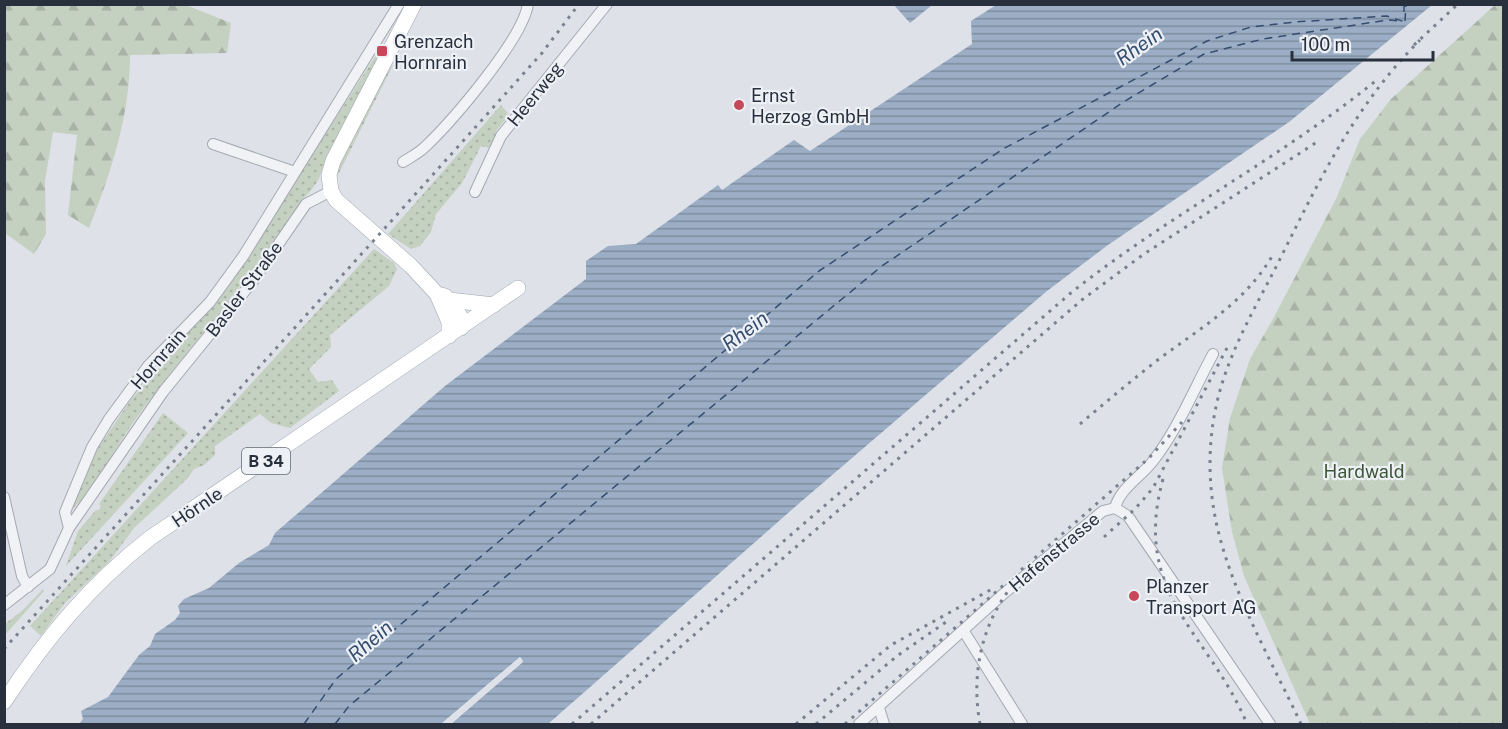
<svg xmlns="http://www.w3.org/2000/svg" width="1508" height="729" font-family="'Public Sans',sans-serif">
	<defs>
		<pattern id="grass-dots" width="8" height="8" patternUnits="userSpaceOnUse" patternTransform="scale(1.5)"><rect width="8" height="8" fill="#c4d0c0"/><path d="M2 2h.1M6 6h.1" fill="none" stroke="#a8b3a6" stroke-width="1.8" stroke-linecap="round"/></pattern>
		<pattern id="forest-firs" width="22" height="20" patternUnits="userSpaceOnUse" patternTransform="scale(1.5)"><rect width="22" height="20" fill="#c4d0c0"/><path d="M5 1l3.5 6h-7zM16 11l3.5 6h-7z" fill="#a8b3a6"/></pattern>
		<pattern id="water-rules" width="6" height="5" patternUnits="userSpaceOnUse" patternTransform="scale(1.5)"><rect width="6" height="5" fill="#9baec5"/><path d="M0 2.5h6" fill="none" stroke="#7e8ea1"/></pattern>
	</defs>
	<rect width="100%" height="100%" fill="#dee1e7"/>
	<path fill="url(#grass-dots)" d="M378,52l3,3 -59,114c-3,16 -15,24 -24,37 -50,77 -112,144 -166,218 -11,16 -48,79 -60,85l20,-52 38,-56 77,-90 35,-46z
		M394,63l-56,112 1,-11 46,-89z
		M501,105l8,10 -13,16 3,2 -9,15 -9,-2 -19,37 -26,31 -5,18 -11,14 -9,3 -23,-15z
		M374,249l20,14 3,6 -8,17 -59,49 1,12 -22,22 9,13 14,-2 7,11 -49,37 -19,-5 -11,-9 -45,32v9l-11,10 -10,4 -7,10 -53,49 -25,34 -44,41 -24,33 -11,-10z
		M163,413l25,20 -122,133 12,-35 18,-21h3l2,-4 -2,-2z
		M43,589l1,2 -39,44v-11l18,-14z"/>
	<path fill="url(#forest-firs)" d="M5,4l181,1 45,18 -4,30 -97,2c0,61 -19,117 -41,173l-21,-13 9,-80 -24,-3 -8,49 1,53 -12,20 -29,-21z
		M1495,5h9l-1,719h-193l-66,-148 -12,-44 -10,-64 8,-50 20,-59 23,-40 64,-122 23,-58 31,-40z"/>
	<path fill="url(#water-rules)" d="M894,5h38l-22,18z
		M996,5h436l-143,117 -181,123 -61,46 -251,215 -248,218h-97l72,-62 -3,-5 -79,67h-362l4,-5 -2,-8 27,-14 31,-42 11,-9 5,-12 20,-14 5,-7 -2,-7 6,-7 25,-11 30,-25 30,-18 6,-12 170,-147 141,-107v-18l22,-15 28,-2 82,-59 4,5 72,-50 16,11 162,-107 -1,-23z"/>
	<path fill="#dee1e7" d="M520,657l3,4 -72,63h-3l38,-34 -40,34h-5z"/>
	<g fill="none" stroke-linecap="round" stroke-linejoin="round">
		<path stroke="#354d6e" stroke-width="1.5" stroke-dasharray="8 6" stroke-linecap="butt" d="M1404,4v11
			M1405,21l1,-17
			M304,724l32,-45 483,-408 184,-122 204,-108 44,-14 44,-5 92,-6 18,6
			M335,724l14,-18 533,-440 243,-165 79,-47 59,-15 125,-19 13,1"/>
		<defs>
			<path id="minor" d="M213,144l82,28
				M403,162c8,-5 16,-9 23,-16 26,-25 97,-107 102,-142
				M475,192l26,-56 106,-132
				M4,497l18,79 6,11
				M1115,508l13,8 142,208
				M1115,508c5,-20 26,-31 38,-47 25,-32 41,-72 60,-107
				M69,528l-4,-16 27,-65 17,-28 39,-53 62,-64 34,-47 155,-251
				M4,605l46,-36 19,-41 94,-136 90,-111 53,-77 25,-13
				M963,630l59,94
				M879,708l5,16
				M859,724l143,-129 101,-84 12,-3"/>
			<path id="primary" d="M414,4l-81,157 -4,14 2,16 5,9 75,66 26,28 8,2 15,20 1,12
				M437,294l12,28v14
				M449,300l45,5
				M4,702c42,-64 85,-116 146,-164l368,-250"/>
		</defs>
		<use href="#minor" stroke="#a4a8b1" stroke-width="12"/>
		<use href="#primary" stroke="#9ea6b2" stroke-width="16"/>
		<use href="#minor" stroke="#f1f2f5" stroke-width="10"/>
		<use href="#primary" stroke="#fff" stroke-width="15"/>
		<path stroke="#79818f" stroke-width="3" stroke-dasharray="3 6" stroke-linecap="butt" d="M1414,45l44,-41
			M1080,424c26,-22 52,-44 79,-65 43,-32 87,-57 115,-106
			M1163,479c-32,116 46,153 84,245
			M1104,537l31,-28 18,-21 74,-140
			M4,649l381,-421 157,-175 37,-49
			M572,724l500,-432c97,-77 209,-134 306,-213
			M591,724l492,-425 61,-45 173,-112
			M796,724l95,-79 101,-56
			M816,724l81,-68 49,-34
			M845,724l304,-266 33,-36
			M980,724c-9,-49 1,-99 32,-138
			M1301,724c-33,-71 -80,-149 -89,-227 -4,-33 -2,-67 6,-99 12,-48 37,-90 59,-133 41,-82 77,-159 143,-225"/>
	</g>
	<g fill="#c6495a" stroke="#edf0f5" stroke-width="2">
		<rect x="376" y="45" width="12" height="12" rx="3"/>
		<circle cx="739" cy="105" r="6"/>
		<circle cx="1134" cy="596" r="6"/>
	</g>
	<g text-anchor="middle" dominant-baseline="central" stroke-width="4.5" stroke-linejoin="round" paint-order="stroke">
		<rect fill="#edf0f5" stroke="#636974" stroke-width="1.5" x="242" y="448" width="48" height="26" rx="4.5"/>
		<g font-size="16" font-weight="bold" fill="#282f3d">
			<text x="266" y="461">B 34</text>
		</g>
		<g font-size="18" fill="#282f3d" stroke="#edf0f5" text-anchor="start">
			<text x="394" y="41">Grenzach<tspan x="394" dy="21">Hornrain</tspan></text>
			<text x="751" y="95">Ernst<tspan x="751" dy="21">Herzog GmbH</tspan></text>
			<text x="1146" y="586">Planzer<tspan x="1146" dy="21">Transport AG</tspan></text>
		</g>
		<g font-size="18" fill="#282f3d" stroke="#edf0f5">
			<text transform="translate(535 94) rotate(-51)">Heerweg</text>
			<text transform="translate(244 289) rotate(-53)">Basler Straße</text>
			<text transform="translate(158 359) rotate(-49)">Hornrain</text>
			<text transform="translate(197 507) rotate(-34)">Hörnle</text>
			<text transform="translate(1054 552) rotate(-40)">Hafenstrasse</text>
		</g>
		<g font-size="18" fill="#3c5736" stroke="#edf0f5">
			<text x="1364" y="471">Hardwald</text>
		</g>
		<g font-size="20" font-style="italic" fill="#354d6e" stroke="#edf0f5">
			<text transform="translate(1139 46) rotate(-35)">Rhein</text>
			<text transform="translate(745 331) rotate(-37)">Rhein</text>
			<text transform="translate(370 641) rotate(-41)">Rhein</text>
		</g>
	</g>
	<rect width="1508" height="729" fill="none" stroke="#282f3d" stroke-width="12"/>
	<path d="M1292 51v9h141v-9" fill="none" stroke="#282f3d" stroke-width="3"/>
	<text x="1301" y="51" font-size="18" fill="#282f3d" stroke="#edf0f5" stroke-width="4.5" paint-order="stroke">100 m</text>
</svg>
